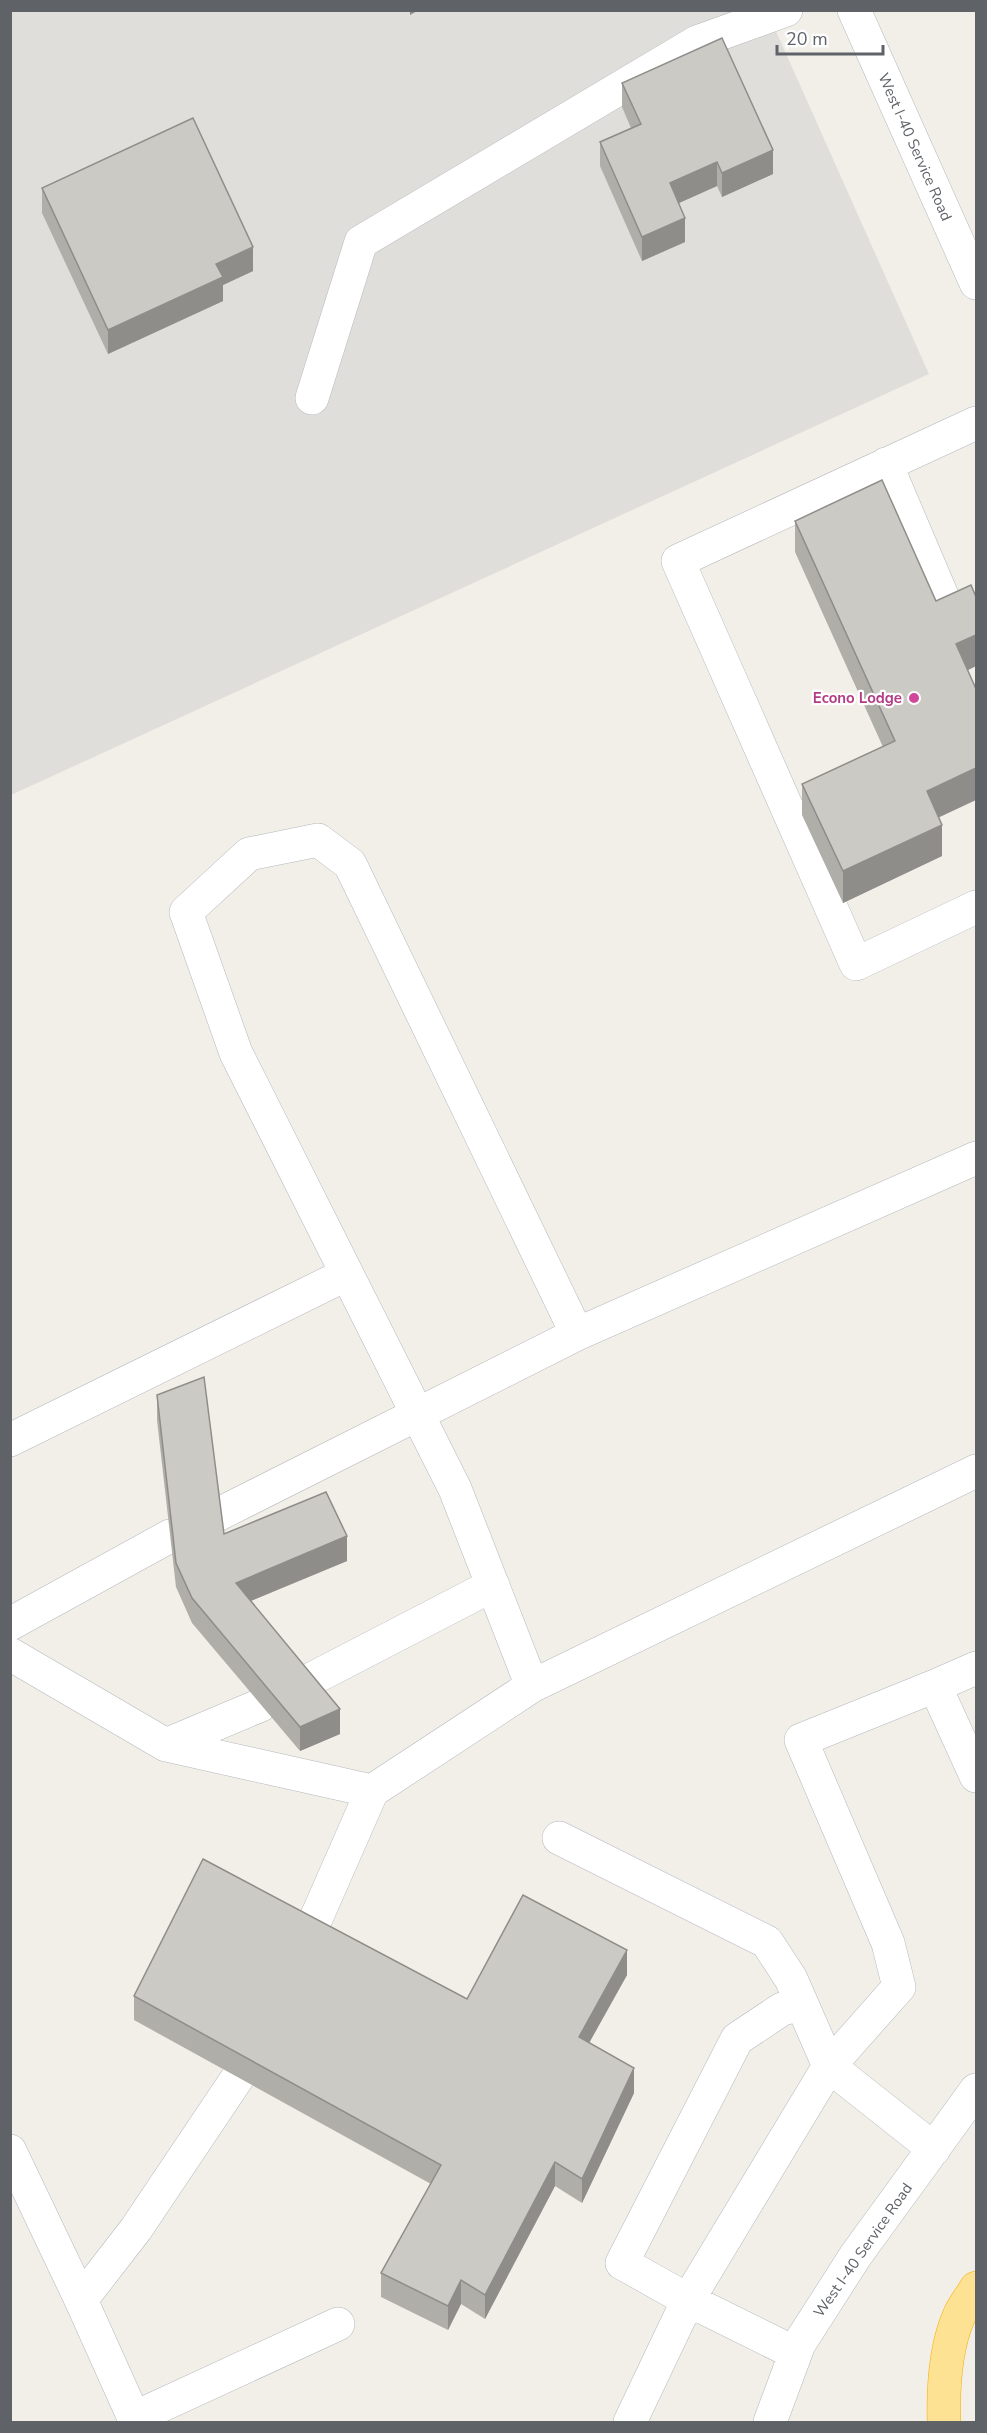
<svg xmlns="http://www.w3.org/2000/svg" width="987" height="2433" font-family="'Nunito Sans',sans-serif">
	<rect width="100%" height="100%" fill="#f1efe8"/>
	<path fill="#e0deda" d="M10,11h757l162,363 -918,421z"/>
	<g fill="none" stroke-linecap="round" stroke-linejoin="round">
		<defs>
			<path id="minor" d="M854,10l122,273
				M312,398l49,-156 336,-200 89,-32
				M976,423l-298,138 178,403 120,-57
				M886,464l68,160
				M10,1440l337,-166
				M219,1514l358,-180 399,-176
				M10,1624l160,-88
				M10,1654l156,91 206,46 160,-105 444,-215
				M976,1668l-41,18 41,90
				M300,1685l193,-100
				M532,1686l-77,-197 -219,-436 -50,-141 63,-58 69,-14 32,24 227,470
				M166,1745l95,-40
				M559,1838l208,104 24,37 38,87 70,-79 -11,-44 -87,-203 134,-54
				M307,1939l65,-148
				M10,2151l71,149 55,-71 102,-152
				M81,2300l53,118 204,-94
				M795,2353l-107,-53 -66,-37 115,-224 45,-30 20,-5
				M630,2422l58,-122 141,-234 105,83
				M770,2422l29,-78 57,-89 120,-165"/>
			<path id="highway" d="M944,2422c-1,-34 1,-74 15,-106 4,-10 12,-19 17,-28"/>
		</defs>
		<use href="#minor" stroke="#b5b8bc" stroke-width="34"/>
		<use href="#highway" stroke="#f9ab00" stroke-width="34"/>
		<use href="#minor" stroke="#fff" stroke-width="33"/>
		<use href="#highway" stroke="#fde293" stroke-width="33"/>
	</g>
	<path fill="#afaea9" d="M622,83l151,91 -51,23 -5,-11 -38,17 6,39 -43,19 -42,-95v-24l31,-14 -9,-21z
		M42,188l211,83 -30,14v16l-115,53 -66,-141z
		M795,521l141,80 40,-4v69l-8,4 -29,147 3,39 -99,47 -41,-88v-31l81,-37 -88,-195z
		M157,1395l67,139 123,27 -96,40 89,133 -40,17 -108,-128 -16,-36 -19,-167z
		M627,1975l-38,68 45,50 -52,110 -27,-17 -70,133 -24,-15 -13,26 -67,-33v-24l50,-89 -297,-164v-24l333,3z"/>
	<path fill="#8f8d8a" d="M410,10h9l-9,5z
		M773,150v24l-51,23v-24z
		M717,162v24l-47,21v-24z
		M685,218v24l-43,19v-24z
		M253,247v24l-30,14v16l-115,53v-24l108,-66z
		M976,635v31l-20,10v-32z
		M976,768v32l-49,23v-32z
		M942,825v31l-99,47v-32z
		M347,1536v25l-111,46v-24z
		M340,1709v25l-40,17v-24z
		M627,1950v25l-48,86v-24z
		M634,2068v25l-52,110v-24z
		M555,2162v24l-70,133v-24z
		M461,2280v24l-13,26v-24z"/>
	<path fill="#cccac5" stroke="#8f8d8a" stroke-width="1.5" d="M722,38l51,112 -51,23 -5,-11 -47,21 15,35 -43,19 -42,-95 41,-18 -19,-41z
		M193,118l60,129 -37,17 7,13 -115,53 -66,-142z
		M882,480l54,121 35,-16 5,12v38l-20,9 20,45v79l-49,23 15,34 -99,46 -41,-87 93,-43 -100,-220z
		M204,1377l20,157 102,-42 21,44 -111,47 104,126 -40,18 -108,-129 -16,-35 -19,-168z
		M203,1859l264,140 56,-104 104,55 -48,87 55,31 -52,111 -27,-17 -70,133 -24,-15 -13,26 -67,-33 60,-108 -307,-169z"/>
	<circle fill="#d1479c" stroke="#fff" stroke-width="2" cx="914" cy="698" r="6"/>
	<g text-anchor="middle" dominant-baseline="central" stroke-width="4.5" stroke-linejoin="round" paint-order="stroke">
		<g font-size="15" fill="#5f6368" stroke="#fff">
			<text transform="translate(915 147) rotate(66)">West I-40 Service Road</text>
			<text transform="translate(863 2250) rotate(-55)">West I-40 Service Road</text>
		</g>
		<g font-size="15" font-weight="bold" fill="#b23c85" stroke="#fff" text-anchor="end">
			<text x="902" y="698">Econo Lodge</text>
		</g>
	</g>
	<rect width="987" height="2433" fill="none" stroke="#5f6368" stroke-width="24"/>
	<path d="M777 45v9h106v-9" fill="none" stroke="#5f6368" stroke-width="3"/>
	<text x="786" y="45" font-size="18" fill="#5f6368" stroke="#ffffff" stroke-width="4.5" paint-order="stroke">20 m</text>
</svg>
